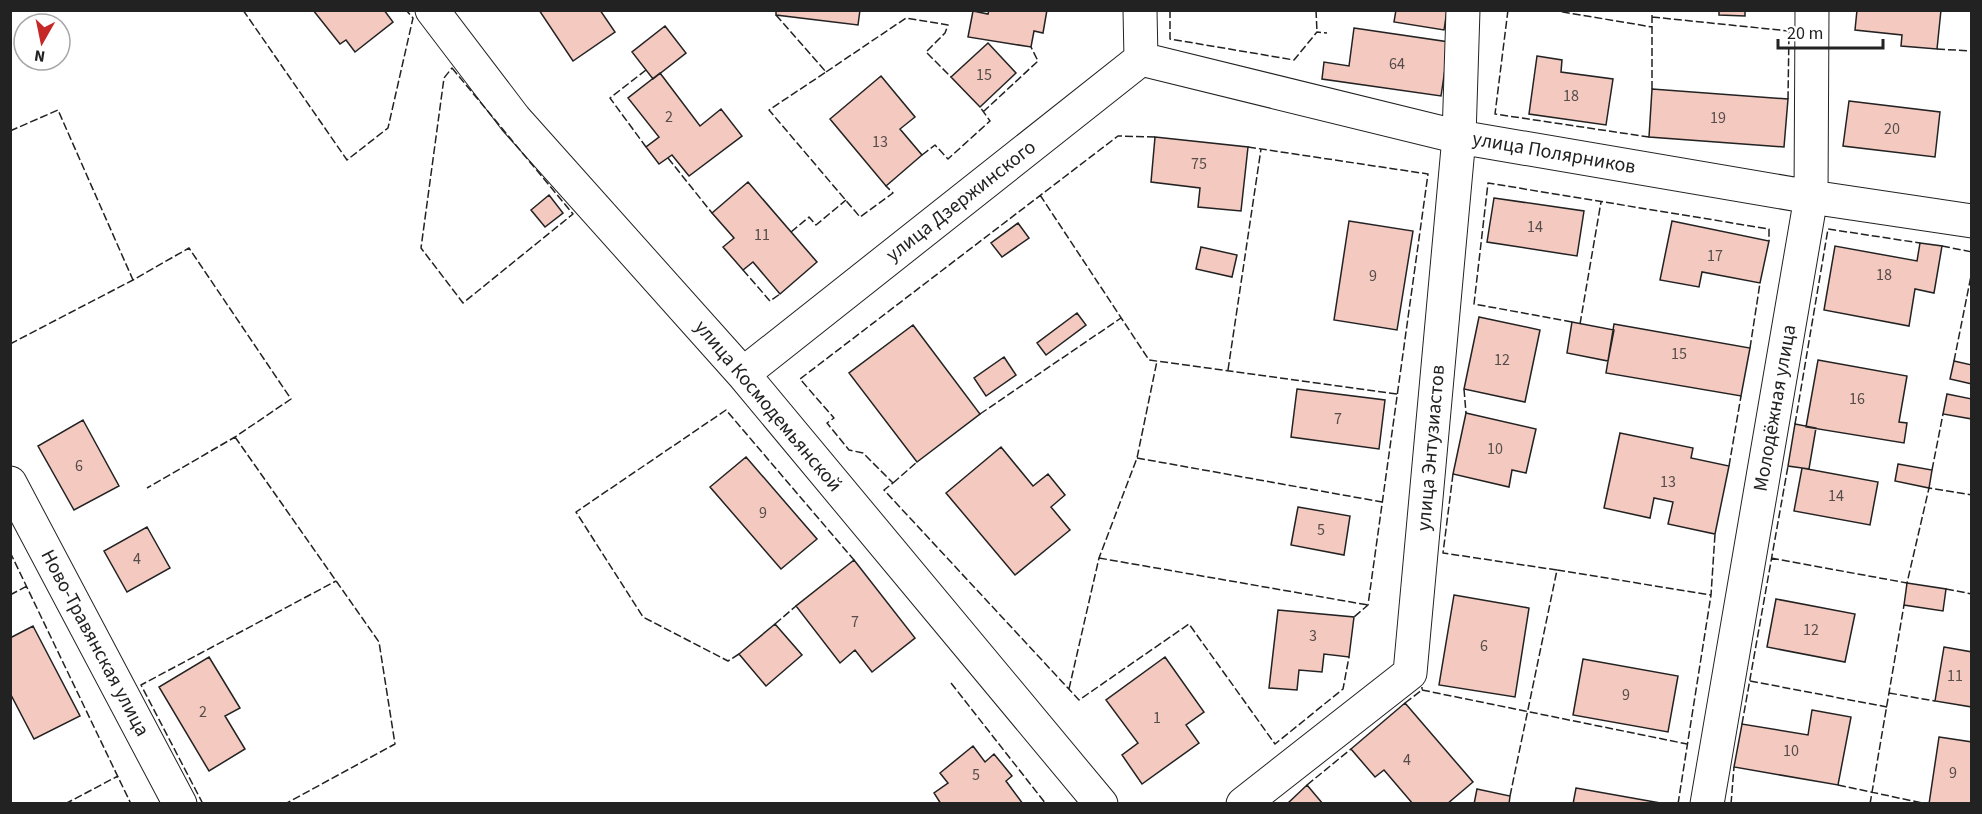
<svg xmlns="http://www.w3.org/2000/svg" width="1982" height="814" font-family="'Source Sans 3',sans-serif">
	<rect width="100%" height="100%" fill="#fff"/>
	<path fill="#f3c9c0" stroke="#222" stroke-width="1.5" d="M313,10h71l9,12 -38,30 -9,-12 -6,4z
		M539,10h61l15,22 -42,29z
		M776,10h84l-2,15 -82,-10z
		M989,10h58l-4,23 -9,-2 -3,16 -63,-10 5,-26 15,3z
		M1396,10h51l-3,20 -50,-8z
		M1719,10h26v6l-26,-1z
		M1857,10h84l-4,39 -36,-3 1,-11 -47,-5z
		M665,26l21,27 -33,26 -21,-27z
		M1354,28l95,14 -8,54 -119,-17 2,-17 25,4z
		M988,43l28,30 -36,34 -29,-30z
		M1537,56l25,4 -1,12 52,7 -7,46 -77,-11z
		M660,73l40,53 21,-17 21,27 -53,40 -17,-21 -13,9 -13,-17 13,-10 -31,-39z
		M881,76l34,41 -15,12 22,26 -36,31 -56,-67z
		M1652,89l136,10 -4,48 -135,-10z
		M1849,101l91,11 -5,45 -92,-11z
		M1155,137l93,10 -7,64 -43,-4 2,-19 -49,-6z
		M748,182l69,80 -37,32 -27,-32 -10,8 -20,-23 11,-9 -22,-25z
		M549,195l14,18 -18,14 -14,-17z
		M1494,198l90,13 -7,45 -90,-14z
		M1349,221l64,10 -16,99 -63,-10z
		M1672,221l97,20 -9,42 -58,-11 -3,15 -39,-7z
		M1018,223l11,15 -27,19 -11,-14z
		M1920,243l22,3 -8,47 -19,-4 -6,37 -85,-16 11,-64 82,15z
		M1201,247l36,8 -5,22 -36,-8z
		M1077,313l9,12 -40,30 -9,-12z
		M1479,317l61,13 -15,72 -61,-13z
		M1572,322l42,8 -6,31 -41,-8z
		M1614,324l136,24 -9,48 -135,-23z
		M913,325l67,89 -63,48 -68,-89z
		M1004,357l12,18 -30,21 -12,-18z
		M1818,360l89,16 -8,46 8,1 -3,20 -98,-16z
		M1954,361l18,4v19l-22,-5z
		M1297,389l88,11 -6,49 -88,-12z
		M1947,394l25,5v20l-29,-5z
		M1466,413l70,16 -10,44 -14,-3 -3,17 -56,-13z
		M83,420l36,66 -45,24 -36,-64z
		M1795,424l21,4 -7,41 -21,-3z
		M1620,433l73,15 -2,10 38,8 -14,68 -47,-10 5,-22 -19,-4 -4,20 -46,-10z
		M1001,447l32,39 15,-12 17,21 -14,12 19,23 -55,45 -69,-82z
		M746,457l71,82 -36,30 -71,-82z
		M1898,464l34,6 -3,18 -34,-7z
		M1802,468l76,14 -8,43 -76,-14z
		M1298,507l52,9 -6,39 -53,-10z
		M147,527l23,41 -43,24 -23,-41z
		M854,560l61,78 -43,34 -17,-22 -15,13 -44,-57z
		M1907,583l39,6 -3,22 -39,-6z
		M1454,595l75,13 -14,89 -76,-12z
		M1776,599l79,15 -10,48 -78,-15z
		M1278,610l76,7 -5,40 -25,-3 -2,18 -23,-2 -2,20 -28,-2z
		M775,624l27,31 -36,31 -27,-32z
		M33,626l47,90 -46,23 -24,-46v-55z
		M1944,647l28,5v55l-37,-6z
		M209,657l31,51 -15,8 20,33 -36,22 -50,-84z
		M1165,657l39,55 -18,13 13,18 -57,41 -20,-29 16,-12 -32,-43z
		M1583,659l95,17 -10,56 -95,-17z
		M1405,703l68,79 -26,22h-34l-29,-34 -9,7 -24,-28z
		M1812,710l39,7 -13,68 -104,-18 8,-43 66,11z
		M1939,737l33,5v62h-43z
		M973,746l12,16 9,-8 18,22 -6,5 17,23h-82l-7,-11 14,-10 -8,-10z
		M1307,785l16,19h-36z
		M1576,788l90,16h-93z
		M1477,789l33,7 -1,8h-35z"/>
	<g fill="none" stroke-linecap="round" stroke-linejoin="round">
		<defs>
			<path id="minor" d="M432,10l83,109 228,255 358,430
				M1141,59l318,78 352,60 161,24
				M743,374l398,-315 -1,-49
				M10,483l170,321
				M1243,804l167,-131 49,-536 4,-127
				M1707,804l104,-607 1,-187"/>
		</defs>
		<use href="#minor" stroke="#222" stroke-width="35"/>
		<use href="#minor" stroke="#fff" stroke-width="33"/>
		<path stroke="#222" stroke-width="1.5" stroke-dasharray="8 3" stroke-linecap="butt" d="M243,10l104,150 41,-32 25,-110 -7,-8
			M1170,10v29l124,21 23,-28 10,1
			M1316,10l1,22
			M1508,10l-13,104 154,23
			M1551,10l101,17
			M776,15l50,57 -57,38 91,107 33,-24 -7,-7
			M1652,17l137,14 -1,68
			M1937,49l35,2
			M452,68l121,146 -110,89 -42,-55 23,-170z
			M646,70l-36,28 36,49
			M826,72l80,-54 42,7 -3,8 -19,19 25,25
			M1652,89v-79
			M983,112l55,-51 -7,-14
			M10,131l48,-21 75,170
			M1155,137l-37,-1 -318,243 34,39 -7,5 22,27 14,3 30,30 -9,7 195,210 110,-76 86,120 68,-55 6,-32
			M1248,147l180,27 -60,431 -14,12
			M922,155l13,-10 13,14 42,-38 -10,-14
			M668,158l44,55
			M1040,195l109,165 248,34
			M791,232l18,-15 7,8 30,-25
			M1942,246l30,6
			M743,270l27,31 10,-7
			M1572,322l-98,-18 14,-121 281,46v12
			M1580,324l21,-122
			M10,344l123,-64 56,-32 102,151 -56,38 -88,51
			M1750,348l10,-65
			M1954,361l18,-90
			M1228,370l33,-221
			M1464,389l2,24
			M980,414l141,-96
			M1795,424l33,-195 92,14
			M235,437l144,205 16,102 -110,60
			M1137,458l245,44
			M1729,466l12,-70
			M1932,470l11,-56
			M1453,474l-10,79 114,17
			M893,483l24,-21
			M10,552l121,252
			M1099,558l269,47
			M1771,558l136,25 22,-95 43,7
			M1946,589l26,5
			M10,595l17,-9
			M775,624l21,-18
			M739,654l-11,7 -85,-44 -67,-105 150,-102 128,150
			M1750,681l137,26
			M951,683l95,121
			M1069,689l30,-131 38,-100 20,-97
			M1422,690l265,54
			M1889,693l46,8
			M1405,703l17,-13v-3
			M1742,724l46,-258
			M1307,785l44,-36
			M1838,785l89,19
			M1510,796l47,-226 154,25
			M65,804l53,-28
			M203,804l-62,-119 195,-104
			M1678,804l33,-209 4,-61
			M1731,804l3,-37
			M1870,804l34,-199"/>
	</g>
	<g text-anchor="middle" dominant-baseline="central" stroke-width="4.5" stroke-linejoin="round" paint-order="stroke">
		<g font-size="16" fill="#564c4a">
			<text x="1397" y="64">64</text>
			<text x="984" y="75">15</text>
			<text x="1571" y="96">18</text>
			<text x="669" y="117">2</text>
			<text x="1718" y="118">19</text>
			<text x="1892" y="129">20</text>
			<text x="880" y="142">13</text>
			<text x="1199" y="164">75</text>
			<text x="1535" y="227">14</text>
			<text x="762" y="235">11</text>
			<text x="1715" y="256">17</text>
			<text x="1884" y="275">18</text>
			<text x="1373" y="276">9</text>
			<text x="1679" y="354">15</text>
			<text x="1502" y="360">12</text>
			<text x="1857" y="399">16</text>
			<text x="1338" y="419">7</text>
			<text x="1495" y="449">10</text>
			<text x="79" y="466">6</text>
			<text x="1668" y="482">13</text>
			<text x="1836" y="496">14</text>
			<text x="763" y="513">9</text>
			<text x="1321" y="530">5</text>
			<text x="137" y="559">4</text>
			<text x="855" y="622">7</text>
			<text x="1811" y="630">12</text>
			<text x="1313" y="636">3</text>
			<text x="1484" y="646">6</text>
			<text x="1955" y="676">11</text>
			<text x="1626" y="695">9</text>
			<text x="203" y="712">2</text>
			<text x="1157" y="718">1</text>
			<text x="1791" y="751">10</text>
			<text x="1407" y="760">4</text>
			<text x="1953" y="773">9</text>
			<text x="976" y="775">5</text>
		</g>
		<g font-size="20" fill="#222" stroke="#fff">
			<text transform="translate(1554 153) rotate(10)">улица Полярников</text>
			<text transform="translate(961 201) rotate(-38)">улица Дзержинского</text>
			<text transform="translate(768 406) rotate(50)">улица Космодемьянской</text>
			<text transform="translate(1775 408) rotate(-80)">Молодёжная улица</text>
			<text transform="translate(1431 448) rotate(-85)">улица Энтузиастов</text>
			<text transform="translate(95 643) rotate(62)">Ново-Травянская улица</text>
		</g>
	</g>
	<rect width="1982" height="814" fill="none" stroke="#222222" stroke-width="24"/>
	<g transform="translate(42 42) rotate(189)"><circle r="28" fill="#ffffff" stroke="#a7a7a7" stroke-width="1.5"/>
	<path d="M0-4.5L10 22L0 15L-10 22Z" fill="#c62828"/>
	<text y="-9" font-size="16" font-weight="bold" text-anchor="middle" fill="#222222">N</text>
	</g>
	<path d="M1778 39v9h105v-9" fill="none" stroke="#222222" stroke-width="3"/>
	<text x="1787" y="39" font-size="18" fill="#222222" stroke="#ffffff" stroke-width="4.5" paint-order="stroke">20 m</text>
</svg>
